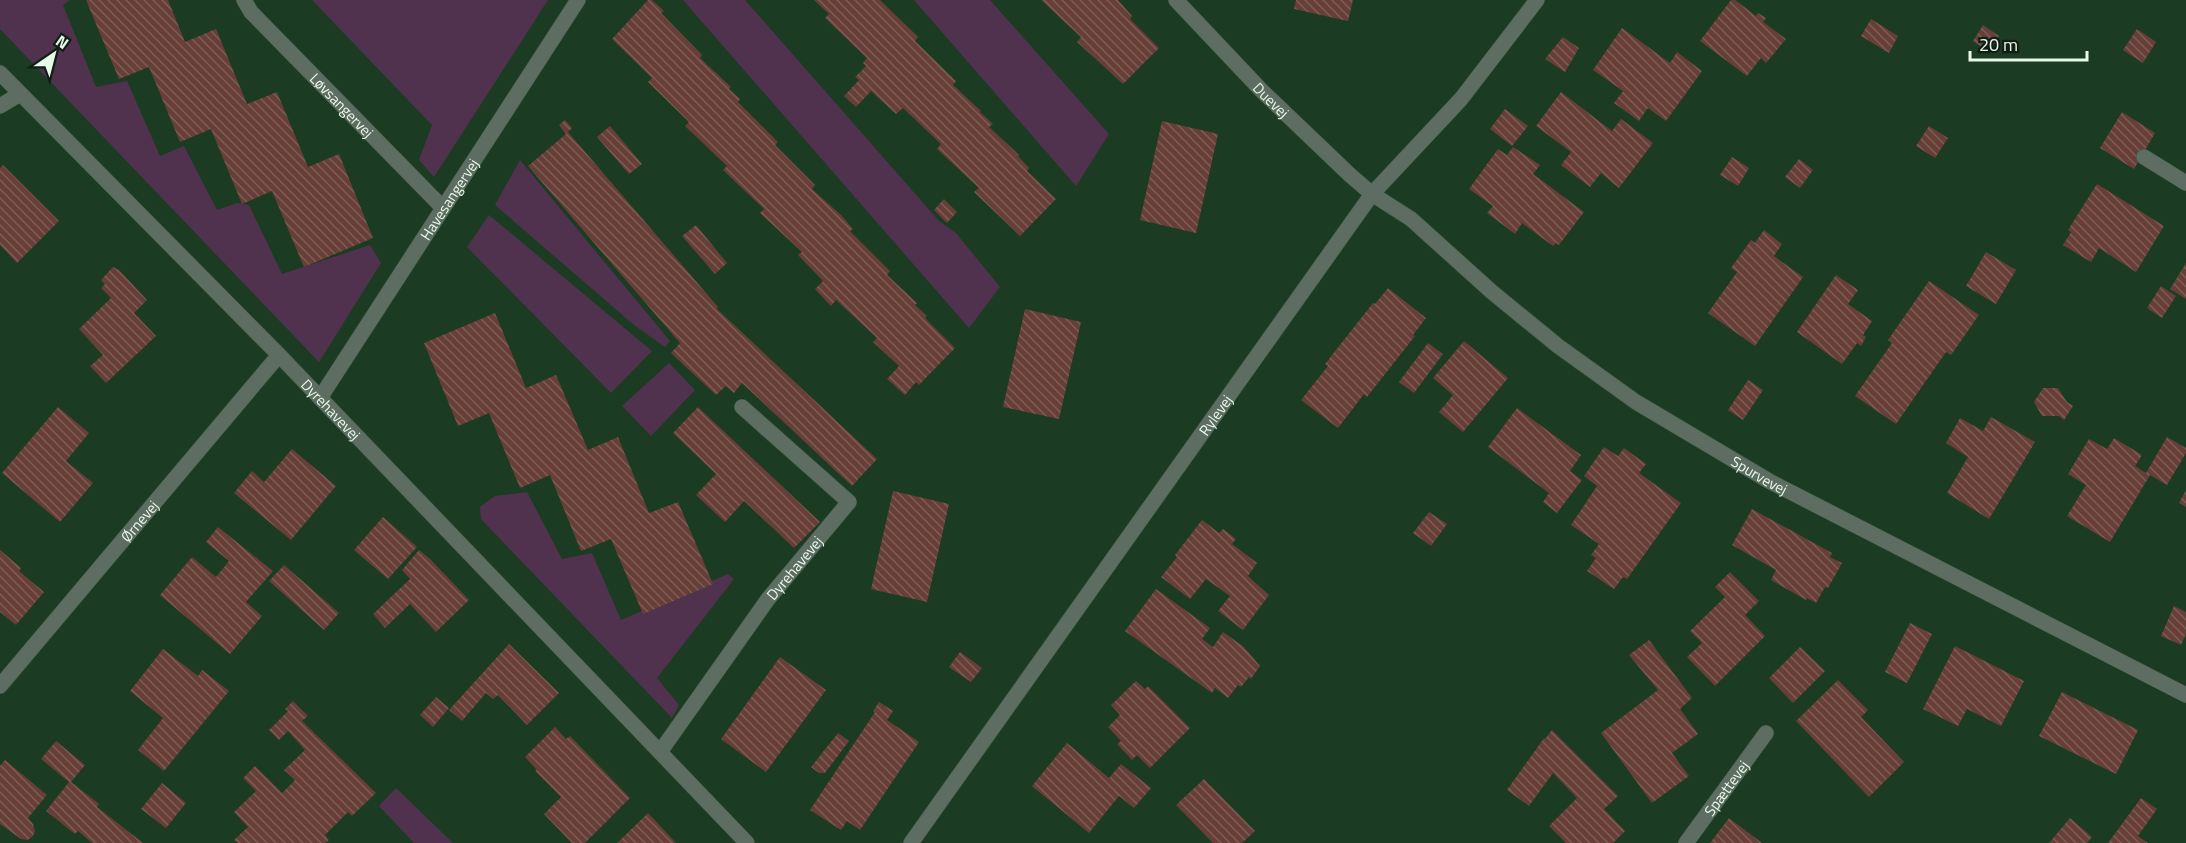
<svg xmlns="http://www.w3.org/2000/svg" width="2186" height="843" font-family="'Titillium Web',sans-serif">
	<defs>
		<pattern id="building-back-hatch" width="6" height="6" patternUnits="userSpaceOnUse" patternTransform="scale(1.5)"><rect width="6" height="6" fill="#673f38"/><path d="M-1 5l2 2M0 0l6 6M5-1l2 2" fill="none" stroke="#7d5c55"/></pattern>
	</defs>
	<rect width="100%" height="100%" fill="#1b3b23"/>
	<path fill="#51324e" d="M0,0h70l-7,5 33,82 31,-6 33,75 24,-10 33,64 20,-7 12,2 33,69 88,-29 11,18 -62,99 -319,-333z
		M312,0h236l-114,177 -15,-17 13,-35z
		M683,0h62l194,221 17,12 44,54 -31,41z
		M914,0h76l119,134 -33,52z
		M520,160l150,181 -5,6 -31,-22 -139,-120z
		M489,215l163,136 -41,42 -144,-146z
		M669,363l26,27 -44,46 -29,-30z
		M527,492l35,67 30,-6 29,67 107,-46 6,5 -77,99 22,27 -7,13 -191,-199 -1,-12 15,-11z
		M396,788l57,55h-39l-35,-37z"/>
	<path fill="url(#building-back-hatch)" d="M86,0h82l17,42 31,-13 31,75 30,-12 31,75 31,-13 34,84 -69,29 -32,-76 -30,13 -31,-75 -31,13 -31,-75 -30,12z
		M648,0h4l12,11 -3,2 41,42 -2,3 31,29 -2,2 11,10 -2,3 40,40 -3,3 40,40 -3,4 30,27 11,13 -3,2 40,40 -3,4 30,28 -2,2 12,11 -2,2 30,30 -36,37 -3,-3 -11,13 -18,-16 12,-13 -26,-24 4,-4 -41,-38 -5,6 -16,-17 8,-8 -25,-26 4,-3 -42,-39 4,-4 -41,-39 4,-4 -42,-40 4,-4 -41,-40 4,-4 -40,-39z
		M814,0h66l38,37 -3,4 41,40 -3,4 28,26 -1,1 13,12 -4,3 30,28 -1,1 11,12 -2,3 29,28 -36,37 -46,-44 5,-4 -42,-39 4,-5 -38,-36 -7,6 -25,-23 -15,16 -12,-11 15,-16 -4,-3 11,-11 -3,-3 4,-5 -42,-40 4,-4z
		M1041,0h77l14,16 -2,3 29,29 -36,36 -46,-42 4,-5z
		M1296,0h57l-5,21 -54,-12z
		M1731,0h4l21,16 2,-3 8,5 -3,4 23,17 -20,24 -5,-5 -14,18 -47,-35z
		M1871,19l27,17 -9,17 -28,-17z
		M1983,25l16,11 -10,16 -16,-11z
		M1622,28l48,35 7,-11 25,19 -36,50 -18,-13 -9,13 -25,-18 9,-12 -30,-21z
		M2137,29l19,13 -13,21 -20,-13z
		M1563,37l16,11 -14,24 -20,-13z
		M1561,92l51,39 9,-12 32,24 -34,45 -18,-15 -11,14 -29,-22 10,-13 -35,-26z
		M1505,109l23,17 -16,20 -22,-17z
		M2122,112l33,21 -21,36 -34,-21z
		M565,120l7,8 -4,4 150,175 -1,2 160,150 -25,27 -110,-103 -8,10 -8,-7 -10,9 -45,-42 9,-10 -152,-177 38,-32 -7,-9z
		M1162,121l56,13 -22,99 -56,-13z
		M610,126l32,38 -13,10 -32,-37z
		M1929,126l19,12 -13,20 -19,-12z
		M1513,147l27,18 -7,9 51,38 -25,33 -3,-2 -3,3 -31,-23 -7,11 -28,-21 6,-7 -24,-17 29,-40 9,6z
		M1732,157l17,11 -11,18 -18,-11z
		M1799,159l14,11 -13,18 -15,-11z
		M3,165l56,56 -42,42 -17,-18v-77z
		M2097,184l67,42 -28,46 -37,-24 -8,14 -28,-17 8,-13 -3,-2z
		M944,199l13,13 -10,11 -13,-13z
		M696,225l31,38 -12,11 -33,-38z
		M1764,230l18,14 -8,12 29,21 -48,69 -47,-33 29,-41 -6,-4 20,-28 4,3z
		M1986,252l30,18 -20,34 -30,-18z
		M2186,263v36l-16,-10z
		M113,267l6,3 28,30 -13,13 22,23 -50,47 -16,-17 13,-11 -24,-26 32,-31 -10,-10 4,-4 -4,-4z
		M1836,275l22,15 -10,14 24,17 -9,14 3,2 -5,9 -4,-3 -15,21 -45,-32z
		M1929,281l50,34 -28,40 -5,-3 -50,72 -41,-28 37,-53 -4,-3z
		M2161,286l15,10 -14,22 -15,-10z
		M1388,288l38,30 -13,17 2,1 -48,61 -3,-3 -26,34 -37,-28 27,-34 -3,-2 48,-61 2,1z
		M1025,309l56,13 -22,97 -56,-12z
		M495,313l31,75 30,-13 32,75 30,-13 31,76 29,-11 35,82 -70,30 -32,-75 -30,12 -31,-76 -30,13 -31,-75 -31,13 -34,-83z
		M1464,341l44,37 -45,54 -24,-20 14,-17 -20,-17z
		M1428,343l15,11 -29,39 -15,-11z
		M1748,380l15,10 -20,30 -15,-10z
		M2043,388h15l9,14 6,4 -9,14 -5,-4h-17l-8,-14z
		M58,407l31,26 -23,28 27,22 -33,39 -58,-49z
		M698,407l122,115 -26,26 -50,-47 -19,21 -29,-27 20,-21 -43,-41z
		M1517,408l64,47 -11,16 12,9 -25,33 -14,-11 6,-9 -61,-46z
		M1991,417l44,25 -46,77 -42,-26 21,-36 -22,-14 14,-25 23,13z
		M2167,437l19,11v5l-19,32 -17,-10 -40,67 -43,-26 19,-31 -18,-11 21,-35 18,10 7,-11 28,17 -7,11 11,7z
		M1604,447l14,9 6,-8 22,16 -7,9 42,30 -54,76 -4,-2 -9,12 -27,-18 9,-13 -5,-3 8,-11 -28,-19 26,-39 -13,-10z
		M292,449l44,37 -45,54 -57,-47 18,-22 12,11z
		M2186,490v17l-7,-4z
		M893,491l56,13 -22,98 -56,-13z
		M1752,509l80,44 -2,4 12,6 -14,25 -3,-1 -9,16 -9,-5 -1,2 -35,-20 5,-10 -44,-25z
		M1429,512l18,12 -16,22 -18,-13z
		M383,517l34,30 -29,32 -34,-29z
		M1202,520l17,13 4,-4 13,10 -4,5 25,19 -9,13 21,19 -26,35 -25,-19 12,-15 -24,-17 -16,20 -29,-22 16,-20 -2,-2z
		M218,527l55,44 -27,31 16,14 -32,38 -70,-59 32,-38 24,20 13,-16 -23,-19z
		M0,550l21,18 -2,3 25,21 -28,33 -16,-13z
		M419,550l11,9 39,41 -33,32 -26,-28 -25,24 -12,-14 37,-35 -8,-9z
		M284,565l55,48 -15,17 -55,-49z
		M1730,572l29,29 -14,14 20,21 -50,50 -28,-29 15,-14 -12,-12 35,-34 -10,-10z
		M1156,589l54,39 -8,11 11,8 10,-15 21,15 16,19 -9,13 -2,-2 -8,10 -3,-2 -10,13 -13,-10 -3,5 -87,-62z
		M2174,606l12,6v22l-5,11 -20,-9z
		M1910,623l22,11 -25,49 -22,-11z
		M1649,640l43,58 -12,11 18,25 -26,19 17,23 -37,27 -51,-70 57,-43 -29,-35z
		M509,644l50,49 -32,32 -29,-30 -5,4 -7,-6 -24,28 -13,-11z
		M1955,646l69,35 -23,45 -34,-17 -9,17 -35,-17z
		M1800,647l25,24 -32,32 -24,-25z
		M163,649l35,27 4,-6 27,21 -65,80 -26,-21 25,-32 -33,-27z
		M960,652l22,16 -11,14 -22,-15z
		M780,657l46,33 -60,82 -45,-33z
		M1838,680l30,30 -7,7 43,45 -35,35 -73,-76z
		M1136,681l9,8 3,-3 42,42 -40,40 -13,-13 -5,5 -15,-16 4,-3 -13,-14 12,-12 -9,-10z
		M2062,692l76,38 -22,44 -77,-38z
		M436,697l13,11 -16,19 -13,-12z
		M293,701l15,15 -6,5 74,72 -24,23 -4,-4 -23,23 4,5 -4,3h-87l-4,-3 14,-13 -14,-15 22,-21 -13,-13 12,-12 27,27 13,-13 -11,-10 21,-20 -17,-19 -9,9 -10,-10 19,-19 -3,-2z
		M879,702l14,9 -6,9 32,22 -59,88 -13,-9 -6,9 -31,-20 65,-98 -2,-1z
		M555,727l11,12 4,-3 60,62 -45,45h-13l-28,-29 17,-17 -26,-26 2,-1 -12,-13z
		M1552,730l66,66 -14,13 21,22 -12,12h-47l-17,-17 28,-28 -24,-25 -24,33 -22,-16 37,-52 1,1z
		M838,733l11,8 -24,32h-6l-8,-6z
		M56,741l29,24 -14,17 28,22 -2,3 46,36h-51l-14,-12 -3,3 -29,-23 23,-29 -28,-23z
		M1067,743l42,35 12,-14 30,24 -17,20 -15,-12 -30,37 -57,-47z
		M5,760l42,35 -19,23 5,6 2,7 -2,5 -5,4 -7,-1 -21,-15v-58z
		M1204,779l51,52 -13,12h-29l-37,-38z
		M162,783l24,20 -20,25 -25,-19z
		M2141,798l16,11 -19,27 10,7h-40z
		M648,813l28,30h-59z
		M1729,818l33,25h-52z
		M2070,818l22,19 -5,6h-38z"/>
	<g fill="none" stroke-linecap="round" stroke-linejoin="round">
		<defs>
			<g id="minor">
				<path id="s1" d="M244,0l7,12 192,196"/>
				<path id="s2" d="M1176,0l86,91 88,84 22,19 39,25 81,73 66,54 78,56 133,79 417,214"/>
				<path id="s3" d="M0,73l279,282 468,488"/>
				<path d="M0,106l20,-12"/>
				<path d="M2144,157l42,26"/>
				<path id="s4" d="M320,398l258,-398"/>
				<path id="s5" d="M0,686l279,-331"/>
				<path id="s6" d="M660,752l108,-153 81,-97 -107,-95"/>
				<path id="s7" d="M911,843l461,-649 89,-95 76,-99"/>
				<path id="s8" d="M1686,843l80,-110"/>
			</g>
		</defs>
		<use href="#minor" stroke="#3c5a43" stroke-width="16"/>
		<use href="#minor" stroke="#5e6d61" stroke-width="15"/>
	</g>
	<g text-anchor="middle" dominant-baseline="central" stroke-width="6" stroke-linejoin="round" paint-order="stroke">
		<g font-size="15" fill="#e7faea" stroke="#101e13">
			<text stroke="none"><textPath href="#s2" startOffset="138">Duevej</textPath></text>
			<text stroke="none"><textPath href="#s1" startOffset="144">Løvsangervej</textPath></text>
			<text stroke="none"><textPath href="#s4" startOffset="237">Havesangervej</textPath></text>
			<text stroke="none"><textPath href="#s3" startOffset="472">Dyrehavevej</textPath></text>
			<text stroke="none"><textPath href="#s7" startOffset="525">Rylevej</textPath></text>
			<text stroke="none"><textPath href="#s2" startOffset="756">Spurvevej</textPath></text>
			<text stroke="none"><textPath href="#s5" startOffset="216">Ørnevej</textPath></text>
			<text stroke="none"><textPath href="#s6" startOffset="228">Dyrehavevej</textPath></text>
			<text stroke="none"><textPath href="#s8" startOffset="68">Spættevej</textPath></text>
		</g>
	</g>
	<g transform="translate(54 54) rotate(35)" stroke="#101e13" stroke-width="4.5" paint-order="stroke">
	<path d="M0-4.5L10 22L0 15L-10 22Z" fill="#e7faea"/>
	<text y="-9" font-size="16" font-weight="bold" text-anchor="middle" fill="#e7faea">N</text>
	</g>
	<path d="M1970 51v9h117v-9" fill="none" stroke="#e7faea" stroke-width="3"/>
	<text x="1979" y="51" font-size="18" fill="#e7faea" stroke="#101e13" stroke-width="4.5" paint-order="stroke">20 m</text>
</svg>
